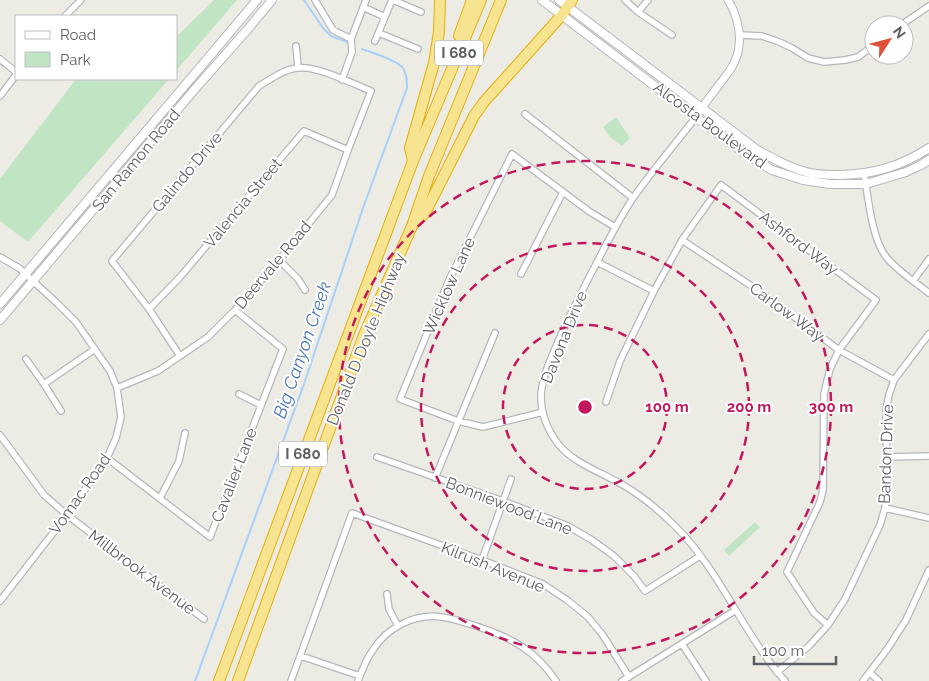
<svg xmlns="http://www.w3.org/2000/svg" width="929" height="681" font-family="Raleway,sans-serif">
	<rect width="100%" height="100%" fill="#edece4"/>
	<path fill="#c1e4c4" d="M214,0h23l-61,71v-34z
		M76,79h93l-141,163 -28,-21v-42z
		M616,117l14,21 -8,8 -12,-9 -7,-10z
		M755,522l5,5 -31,29 -5,-6z"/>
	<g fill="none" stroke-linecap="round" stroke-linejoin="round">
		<path stroke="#a7d0fa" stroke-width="2" d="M304,0l19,28 8,8 16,6
			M195,681l109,-297 59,-176 44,-120c0,-7 0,-14 -4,-20 -6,-8 -30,-15 -41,-19"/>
		<defs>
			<path id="minor" d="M315,0l18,30 18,9 1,13 -10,28
				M393,0l28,12
				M625,0l13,12 34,23
				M363,7l22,10
				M638,12l10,-12
				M65,16l16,-16
				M901,25l28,-19
				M379,33l39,16
				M740,35l22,1 15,5 15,7 16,10 16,4 21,-2 13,-3 16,-12
				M351,39l15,-39
				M375,41l17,-41
				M296,46l2,21
				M0,59l16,13
				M0,96l16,-21
				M525,114l108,84
				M696,117c-21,27 -43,53 -63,81 -14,21 -25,43 -37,66 -12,23 -24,47 -35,71 -8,19 -19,40 -20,61 0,18 7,35 18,49 16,19 42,27 64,40 19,11 37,26 53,42 45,45 67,107 109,154
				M864,173c4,24 8,68 23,85 12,14 28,24 42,35
				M682,240l80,53 77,57 55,30
				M0,257l19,11 40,37 17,17 34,49 7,17 4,29 -5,21 -9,20 -40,57 -67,86
				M279,260l19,19 7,11
				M597,262l57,29
				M521,274l42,-82
				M913,281l16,-22
				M149,309l31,-32 124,-146 44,19
				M26,359l18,25 17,27
				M44,384l51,-35
				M117,388l41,-17 50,-34 27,-27 44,-50 53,-65 16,-45 23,-59c-17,-7 -56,-26 -73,-23 -14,1 -27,11 -39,18l-147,175 37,48 31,47
				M239,394l22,11
				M606,402l14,-41 34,-70 28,-51 39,-55 155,115 -37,50 -9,19 -6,25 -1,96 -3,12 -33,70 27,41 14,12
				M543,412l-60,15 -25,-6 -58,-22 49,-119 63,-126 78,58 25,15
				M0,435l44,60 23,20 137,104
				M377,457l126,44 65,25 24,14 22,16 20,20 11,15 55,-35
				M887,457l42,-1
				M107,458l103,79 73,-188 -48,-39
				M435,478l60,-145
				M160,498l19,-37 6,-28
				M885,508l44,10
				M482,560l29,-81
				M387,594l2,15 9,17
				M682,644l24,37
				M301,656l59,20
				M777,672l32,-26 19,-21 17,-26 35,-74 5,-17 2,-21 -1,-78 3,-14 5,-15 35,-46
				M870,673l9,8
				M291,681l61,-168 130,47 61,24 24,16 20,16 15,18 27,43
				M358,681c4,-11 8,-22 15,-31 14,-23 43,-37 69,-33 13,2 25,6 37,10 33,11 57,24 77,54
				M622,681l114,-71
				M863,681l25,-33 18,-28 23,-50"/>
			<path id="tertiary" d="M696,117c6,-10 13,-19 20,-28 6,-9 14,-17 18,-26 10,-20 5,-45 -6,-63"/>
			<path id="secondary" d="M542,0l160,122 45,33 25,15 31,10 27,4h36l40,-12 15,-7 8,-5
				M559,0l197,149c16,9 32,18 50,23 11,3 23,3 35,3 34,-1 60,-9 88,-27
				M0,304l257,-304
				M0,320l195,-231 52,-59 25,-30"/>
			<path id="motorway" d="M459,36l13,-36
				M413,161l-3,-13 24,-85 5,-31 1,-32
				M416,222l9,-9 49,-97 10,-14 78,-87 10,-15
				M219,681l194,-520 68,-161
				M238,681l126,-346 48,-109 17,-50 72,-176"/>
		</defs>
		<use href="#minor" stroke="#b4b6ba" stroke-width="8"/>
		<use href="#tertiary" stroke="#b4b6ba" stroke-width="9"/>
		<use href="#secondary" stroke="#b5b7bd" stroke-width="10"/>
		<use href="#motorway" stroke="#e4af0d" stroke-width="12"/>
		<use href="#minor" stroke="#fff" stroke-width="5.5"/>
		<use href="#tertiary" stroke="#fff" stroke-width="7"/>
		<use href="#secondary" stroke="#fff" stroke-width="8"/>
		<use href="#motorway" stroke="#f7e491" stroke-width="10"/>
	</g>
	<g fill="none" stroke="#c2185b" stroke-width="2.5" stroke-dasharray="9 6">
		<circle cx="585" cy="407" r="82"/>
		<circle cx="585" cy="407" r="164"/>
		<circle cx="585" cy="407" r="246"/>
	</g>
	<g text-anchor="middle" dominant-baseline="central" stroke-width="4" stroke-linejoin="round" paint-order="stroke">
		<g fill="#fff" stroke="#8d8f92" stroke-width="1">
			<rect x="435" y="40.5" width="48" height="25" rx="4"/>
			<rect x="279" y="441.5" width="48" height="25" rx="4"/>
		</g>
		<g font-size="15" font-weight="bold" fill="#5c5f63">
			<text x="459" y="53">I 680</text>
			<text x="303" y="454">I 680</text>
		</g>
		<g font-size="16" fill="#5c5f63" stroke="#fff">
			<text transform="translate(710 125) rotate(36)">Alcosta Boulevard</text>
			<text transform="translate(136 160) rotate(-50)">San Ramon Road</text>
			<text transform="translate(187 172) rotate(-50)">Galindo Drive</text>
			<text transform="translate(243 203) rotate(-50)">Valencia Street</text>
			<text transform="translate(799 243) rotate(37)">Ashford Way</text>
			<text transform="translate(273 265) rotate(-50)">Deervale Road</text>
			<text transform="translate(449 286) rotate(-66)">Wicklow Lane</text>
			<text transform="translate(787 312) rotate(36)">Carlow Way</text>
			<text transform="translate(564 337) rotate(-68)">Davona Drive</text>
			<text transform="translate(366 339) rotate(-68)">Donald D Doyle Highway</text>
			<text transform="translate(886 454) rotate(-88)">Bandon Drive</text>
			<text transform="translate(234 475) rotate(-69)">Cavalier Lane</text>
			<text transform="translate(80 494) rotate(-55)">Vomac Road</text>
			<text transform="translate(509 506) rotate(21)">Bonniewood Lane</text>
			<text transform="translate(493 567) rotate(22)">Kilrush Avenue</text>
			<text transform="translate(142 572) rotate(37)">Millbrook Avenue</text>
		</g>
		<g font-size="18" font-style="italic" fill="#4875b3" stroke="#fff">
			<text transform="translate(302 350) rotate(-71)">Big Canyon Creek</text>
		</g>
	</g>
	<circle cx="585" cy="407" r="8" fill="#c2185b" stroke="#fff" stroke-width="2.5"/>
	<g font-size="15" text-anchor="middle" font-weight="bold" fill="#c2185b" stroke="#fff" stroke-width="4" stroke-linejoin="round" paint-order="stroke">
		<text x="667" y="412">100 m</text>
		<text x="749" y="412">200 m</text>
		<text x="831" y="412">300 m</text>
	</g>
	<rect x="15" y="15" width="162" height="65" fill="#ffffff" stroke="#bebfc1"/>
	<rect x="25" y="31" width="25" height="8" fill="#ffffff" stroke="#bebfc1"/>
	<text x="60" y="40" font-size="15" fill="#5c5f63">Road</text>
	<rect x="25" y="52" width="25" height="15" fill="#c1e4c4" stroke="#bebfc1"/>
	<text x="60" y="65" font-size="15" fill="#5c5f63">Park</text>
	<g transform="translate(889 40) rotate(54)"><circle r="24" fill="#ffffff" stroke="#bebfc1"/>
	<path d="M0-4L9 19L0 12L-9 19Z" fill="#df5038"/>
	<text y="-8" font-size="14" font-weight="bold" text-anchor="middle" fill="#5c5f63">N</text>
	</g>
	<path d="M754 656v8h82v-8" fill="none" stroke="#5c5f63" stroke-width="2.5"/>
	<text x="762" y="656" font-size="15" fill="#5c5f63" stroke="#ffffff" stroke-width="4" paint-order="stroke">100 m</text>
</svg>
